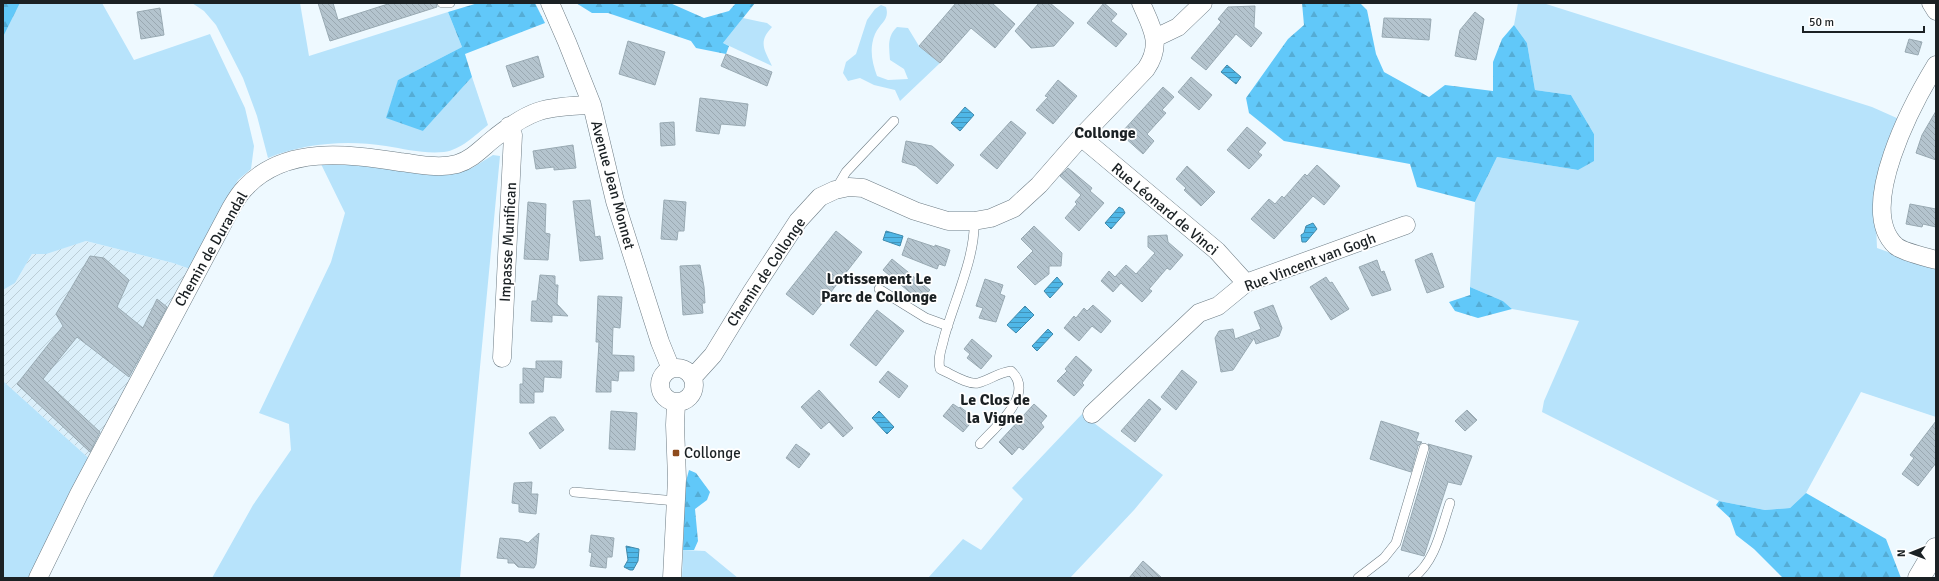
<svg xmlns="http://www.w3.org/2000/svg" width="1939" height="581" font-family="Signika,sans-serif">
	<defs>
		<pattern id="industrial-furrows" width="10" height="10" patternUnits="userSpaceOnUse"><rect width="10" height="10" fill="#dbeffa"/><path d="M-1 1l2-2M0 10L10 0M9 11l2-2" fill="none" stroke="#bbcdd6"/></pattern>
		<pattern id="forest-firs" width="22" height="20" patternUnits="userSpaceOnUse"><rect width="22" height="20" fill="#61c8f9"/><path d="M5 1l3.5 6h-7zM16 11l3.5 6h-7z" fill="#54acd5"/></pattern>
		<pattern id="water-rules" width="6" height="5" patternUnits="userSpaceOnUse"><rect width="6" height="5" fill="#4fb7e7"/><path d="M0 2.5h6" fill="none" stroke="#4194bb"/></pattern>
		<pattern id="building-back-hatch" width="6" height="6" patternUnits="userSpaceOnUse"><rect width="6" height="6" fill="#b4c4ce"/><path d="M-1 5l2 2M0 0l6 6M5-1l2 2" fill="none" stroke="#9aa8b1"/></pattern>
	</defs>
	<rect width="100%" height="100%" fill="#eef9ff"/>
	<path fill="url(#industrial-furrows)" d="M86,241l87,22 20,7 -100,192 -90,-81v-91l12,-7 17,-29 14,-1z"/>
	<path fill="#b7e3fb" d="M20,3h82l32,57 76,-26 35,74 9,38 -3,23 -13,11 -9,15 -36,75 -20,-7 -87,-22 -40,13h-14l-17,29 -12,7v-253z
		M192,3h108l9,53 139,-44 14,35 -64,33 25,51 49,-54 16,48c-13,10 -27,25 -44,27 -20,2 -39,-3 -58,-6 -40,-6 -80,-3 -118,12l-11,-42 -14,-38 -27,-53 -12,-14z
		M1518,3h25l329,104 27,12 -23,105 1,24 59,21v148l-75,-25 -55,101 -16,15 -25,2 -46,-9 -177,-89 2,-11 35,-80 -67,-12 -9,-8 -33,-14 5,-85 22,-45 81,13 16,-36 -23,-39 -36,-5 -8,-47 -13,-18z
		M881,5l5,2c4,13 -6,16 -11,27 -6,15 -3,28 2,42l11,4 20,-1 -4,-10 -14,-9c-1,-13 -3,-24 7,-33l11,1 11,18 21,17 -40,38 -5,-11 -21,-5 -14,-7 -12,3 -5,-8 3,-11 10,-8 11,-34 8,-11z
		M743,18l24,5 5,4c-14,15 -8,22 0,39l-49,-23z
		M493,155l7,1 -40,422h-248l41,-73 38,-55 -2,-26 -30,-11 72,-151 14,-49 -24,-49 45,1 81,9 25,-6z
		M3,381l90,81 -65,116h-25z
		M1082,414l81,61 -29,35 -64,68h-142l35,-39 18,11 42,-51 -11,-11z
		M683,550l22,1 33,27h-56z"/>
	<path fill="url(#forest-firs)" d="M3,3h17l-17,34z
		M478,3h57l10,20 -80,31 7,23 -49,54 -37,-13 12,-38 64,-33 -14,-35z
		M576,3h94l34,15 25,-7 7,-8h19l-32,40 6,3 -3,8 -30,-6 -5,-7 -83,-28h-16z
		M1302,3h58l7,7 9,44 8,18 45,25 16,-12 48,6v-29l9,-23 12,-14 13,18 8,47 36,5 23,39v27l-16,9 -81,-13 -22,45 -58,-15 -7,-23 -126,-23 -35,-28 -3,-15 42,-59 16,-14z
		M1470,287l33,14 9,8 -34,9 -23,-7 -6,-9 21,-7z
		M689,470l7,3 14,19 -3,8 -12,9 3,32 -4,9h-11l2,-65z
		M1806,493l80,46 15,39h-118l-29,-29 -18,-14 -6,-17 -14,-13 3,-4 46,9 25,-2z"/>
	<path fill="url(#water-rules)" stroke="#3f8aac" d="M1227,65l14,12 -5,7 -15,-12z
		M965,107l9,8 -14,16 -9,-8z
		M1119,207l4,2 2,4 -14,16 -6,-6z
		M1313,223l4,6 -11,13h-4l-1,-7 3,-2 2,-7z
		M886,231l17,5 -3,10 -17,-6z
		M1057,277l6,7 -13,14 -6,-7z
		M1025,306l9,9 -18,18 -9,-8z
		M1048,329l5,5 -16,17 -5,-5z
		M879,411l15,16 -7,7 -15,-16z
		M626,546l13,3 -1,12 -5,9h-3l-6,-3 4,-7z"/>
	<path fill="url(#building-back-hatch)" stroke="#99aab3" d="M318,3h15l5,17 53,-17h45l1,4 -107,34z
		M956,3h36l23,21 -20,24 -24,-20 -31,35 -21,-17z
		M1039,3h11l24,20 -20,23 -23,2 -16,-17z
		M1104,3l13,11 -6,7 16,13 -11,13 -29,-24z
		M1255,6l-1,21 8,6 -11,14 -15,-13 -30,36 -15,-12 30,-36 -3,-3 10,-12z
		M160,8l4,27 -23,4 -4,-27z
		M1475,12l9,7 -8,41 -21,-4 5,-26z
		M1384,18l47,1 -2,21 -47,-3z
		M1909,39l13,3 -4,13 -13,-3z
		M628,41l37,11 -10,33 -36,-11z
		M726,54l46,18 -5,14 -46,-20z
		M538,56l6,21 -31,10 -7,-21z
		M1191,77l21,18 -13,15 -21,-18z
		M1058,80l19,16 -24,28 -17,-14 12,-13 -3,-1z
		M1163,87l11,10 -12,13 4,3 -19,21 7,7 -11,13 -20,-18 2,-2 -3,-2z
		M700,98l48,6 -3,22 -24,-2 -2,10 -23,-3z
		M1936,111v49l-20,-7 6,-18z
		M1011,121l15,12 -29,36 -17,-14z
		M674,122l1,23 -14,1 -1,-23z
		M1247,127l19,16 -8,9 4,3 -13,14 -22,-19z
		M906,141l26,5 22,19 -17,19 -21,-18 -14,-4z
		M573,145l3,23 -22,2v-3l-18,2 -3,-18z
		M1317,165l23,21 -16,19 -11,-9 -39,43 -23,-20 18,-20 6,5 7,-8 2,2 21,-24 2,2z
		M1187,166l28,26 -14,14 -17,-16 2,-2 -10,-9z
		M1068,168l24,20 -2,3 14,12 -25,28 -14,-13 12,-14 -2,-2 6,-7 -21,-19z
		M590,200l5,37 5,-1 3,23 -23,2 -7,-60z
		M664,200l22,2 -2,29h-6l-1,9 -16,-1z
		M528,202l18,2 -1,29 5,1 -2,26 -24,-1z
		M1910,204l26,5v18l-13,-3 -1,3 -16,-3z
		M1034,226l28,27 -1,13h-12v8l-14,11 -18,-18 16,-16 -12,-12z
		M836,231l26,21 -49,63 -27,-21z
		M1167,235l1,7 15,13 -13,15 -3,-2 -18,21 3,2 -10,11 -21,-19 -8,9 -12,-11 8,-10 6,6 11,-12 10,9 19,-21 -7,-6v-11z
		M908,238l27,9v-2l15,5 -5,16 -6,-2 -2,5 -35,-14z
		M1432,253l12,34 -17,6 -12,-33z
		M90,256l14,2 25,22 -12,27 26,21 14,-29 10,8 -38,70 -52,-40 -34,42 57,53 -10,20 -73,-68 46,-58 -7,-12z
		M892,259l38,31 -7,8 -10,-3 -30,-25z
		M1377,260l4,12 3,-1 7,19 -19,6 -13,-29z
		M700,265l4,22 1,16h-3l1,10 -20,2 -3,-49z
		M540,275l15,1v9h3l-1,19 11,12 -16,-1v7l-21,-1 1,-20h5z
		M1326,277l4,6 2,-1 17,27 -18,11 -21,-33z
		M985,279l18,6 -3,9 5,2 -9,26 -17,-4 4,-10 -7,-2z
		M598,296l24,1 -2,31 -7,-1 -1,28 22,1v15h-15l-1,10 -7,-1v12h-15l3,-50h-3z
		M1093,305l18,16 -10,12 -9,-7 -13,15 -15,-13 10,-12 2,2 8,-10 3,3z
		M1273,305l9,23 -3,8 -23,8 -2,-6 -21,32 -12,2 -6,-34 4,-7 14,-2 2,10 26,-10 -7,-17z
		M877,310l27,21 -28,35 -26,-21z
		M972,339l20,17 -11,13 -14,-11 3,-4 -6,-5z
		M1076,356l16,14 -10,13 2,2 -10,11 -17,-15 10,-10 -2,-2z
		M536,361h26l-1,17 -17,-1 -1,15h-9v11h-14v-19h3v-16l13,1z
		M1182,370l15,12 -21,28 -15,-13z
		M888,371l20,15 -9,12 -20,-16z
		M819,390l34,38 -10,9 -14,-15 -8,7 -20,-22z
		M1149,399l12,10 -26,33 -14,-11z
		M953,404l6,4 1,-1 15,11 -12,14 -20,-16z
		M1034,404l13,12 -6,7 3,4 -21,23 -4,-3 -7,8 -13,-13z
		M1467,410l10,10 -12,11 -10,-10z
		M611,411l26,2 -2,37 -26,-1z
		M550,417h5l9,13 -24,19 -11,-16z
		M1381,421l38,12 -3,8 6,1 -4,4 -7,26 -41,-13z
		M1936,421v42l-18,23 -16,-12 12,-16 -4,-3z
		M796,444l14,10 -11,14 -13,-10z
		M1428,444l44,12 -11,29 -13,-3 -24,74 -23,-6 22,-74 7,-26z
		M532,482l-1,12h7l-2,20 -17,-2v-8l-7,-1 2,-20z
		M539,533l-3,31 -2,4 -16,-1 -4,-4h-6v-4l-11,-1 3,-20 20,2 8,3z
		M591,535l23,3 -2,19h-5l-1,11 -16,-2 2,-13 -3,-1z
		M1143,561l19,17h-33z"/>
	<g fill="none" stroke-linecap="round" stroke-linejoin="round">
		<defs>
			<path id="lane" d="M442,3h8
				M836,189l10,-17 48,-51
				M974,221c2,35 -21,83 -30,117 -2,10 -7,20 -4,31 10,4 27,16 38,14 12,-3 19,-10 33,-12 25,23 -15,55 -31,73
				M879,289l47,29 22,8
				M574,492l102,9
				M1358,578l26,-20 12,-15 28,-95
				M1413,578c23,-17 28,-49 37,-75"/>
			<path id="street" d="M550,3l17,39 25,63 23,96 45,141 11,27
				M1931,3l5,8
				M1155,38l23,-11 25,-24
				M1936,65c-22,36 -81,144 -40,181 7,6 30,11 40,14
				M1081,137l136,114 29,32
				M502,358l11,-223 -4,-9
				M660 385a17 17 0 1 1 34 0a17 17 0 1 1-34 0Z
				M693,377l20,-22 38,-62 47,-72 22,-24 15,-7 14,-3 14,1 52,23 33,10h26l17,-3 23,-10 25,-23 42,-48 65,-68c17,-25 6,-41 -5,-66
				M1092,414l107,-101 19,-7 28,-23 160,-58
				M38,578l41,-84 152,-286c4,-7 8,-14 14,-20 40,-43 102,-34 155,-26 18,2 38,7 57,2 14,-4 24,-15 35,-24 37,-30 52,-34 100,-35
				M672,578l5,-99 -2,-54 1,-22"/>
			<path id="secondary" d="M1919,578l17,-29"/>
		</defs>
		<use href="#lane" stroke="#6d7c85" stroke-width="10"/>
		<use href="#street" stroke="#6d7c85" stroke-width="19"/>
		<use href="#secondary" stroke="#6d7c85" stroke-width="23"/>
		<use href="#lane" stroke="#fff" stroke-width="9"/>
		<use href="#street" stroke="#fff" stroke-width="18"/>
		<use href="#secondary" stroke="#fff" stroke-width="22"/>
	</g>
	<rect fill="#8e4b1d" stroke="#fff" stroke-width="1.5" x="672" y="449" width="8" height="8" rx="2"/>
	<g text-anchor="middle" dominant-baseline="central" stroke-width="3.5" stroke-linejoin="round" paint-order="stroke">
		<g font-size="15" fill="#1b2124" stroke="#fff">
			<text transform="translate(613 185) rotate(75)">Avenue Jean Monnet</text>
			<text transform="translate(1165 209) rotate(40)">Rue Léonard de Vinci</text>
			<text transform="translate(508 242) rotate(-87)">Impasse Munifican</text>
			<text transform="translate(211 249) rotate(-60)">Chemin de Durandal</text>
			<text transform="translate(1310 262) rotate(-21)">Rue Vincent van Gogh</text>
			<text transform="translate(766 272) rotate(-56)">Chemin de Collonge</text>
		</g>
		<g font-size="15" fill="#1b2124" stroke="#fff" text-anchor="start">
			<text x="684" y="453">Collonge</text>
		</g>
		<g font-size="16" font-weight="bold" fill="#1b2124" stroke="#fff">
			<text x="1105" y="133">Collonge</text>
			<text x="879" y="279">Lotissement Le<tspan x="879" dy="18">Parc de Collonge</tspan></text>
			<text x="995" y="400">Le Clos de<tspan x="995" dy="18">la Vigne</tspan></text>
		</g>
	</g>
	<rect width="1939" height="581" fill="none" stroke="#1b2124" stroke-width="8"/>
	<g transform="translate(1911 553) rotate(269)" stroke="#ffffff" stroke-width="3" paint-order="stroke">
	<path d="M0-3L7 15L0 10L-7 15Z" fill="#1b2124"/>
	<text y="-6" font-size="11" font-weight="bold" text-anchor="middle" fill="#1b2124">N</text>
	</g>
	<path d="M1803 26v6h121v-6" fill="none" stroke="#1b2124" stroke-width="2"/>
	<text x="1809" y="26" font-size="12" fill="#1b2124" stroke="#ffffff" stroke-width="3" paint-order="stroke">50 m</text>
</svg>
